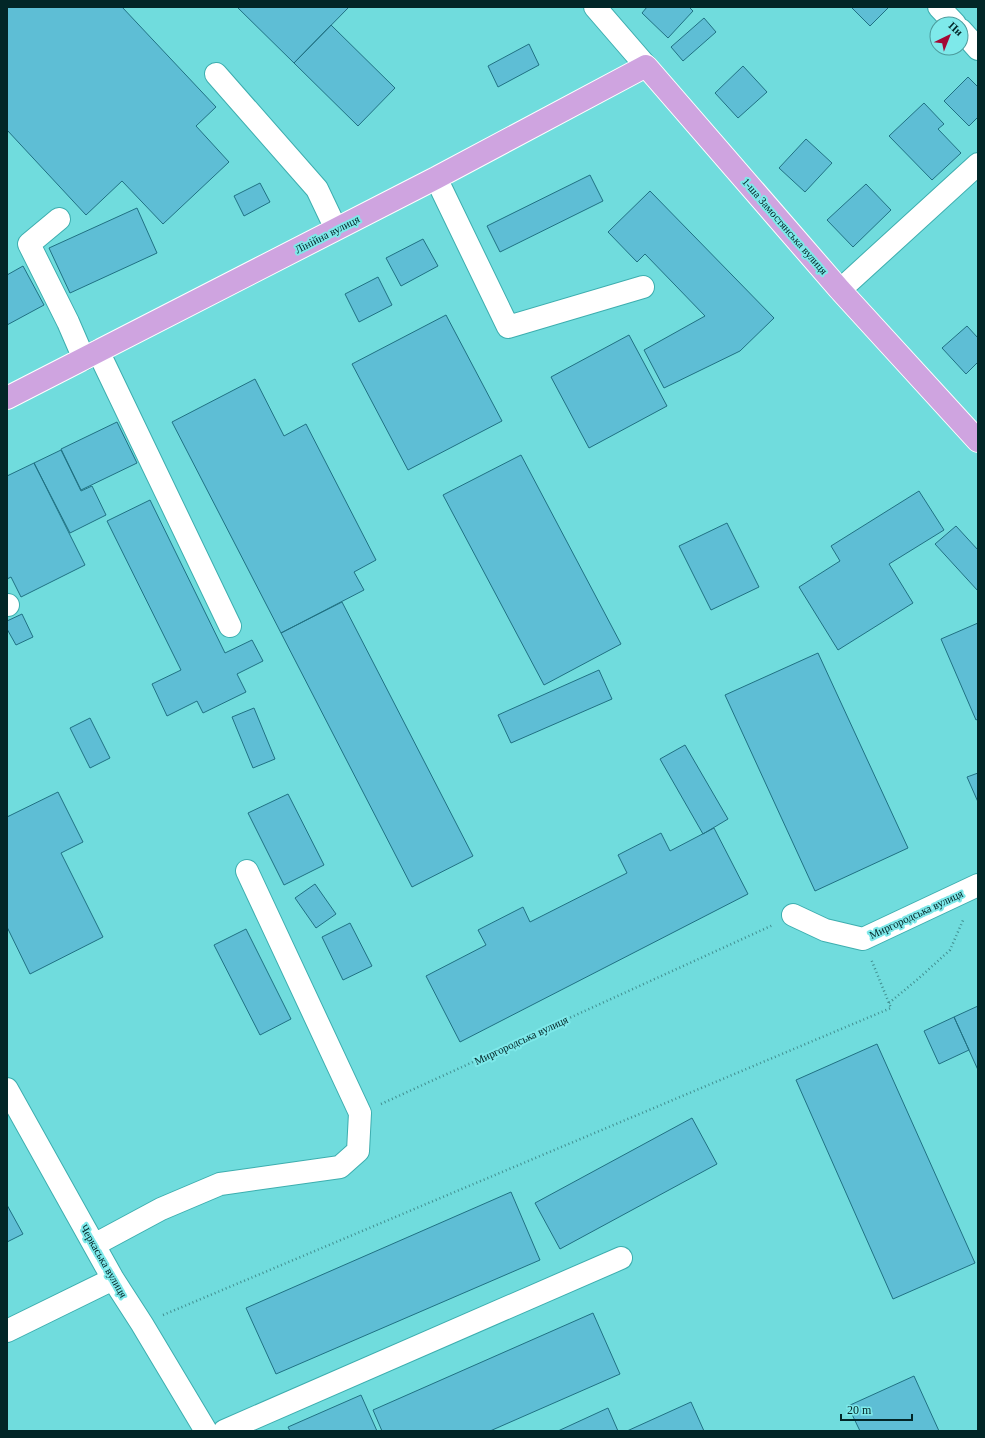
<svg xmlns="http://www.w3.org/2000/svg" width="985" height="1438" font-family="Georgia,serif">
	<rect width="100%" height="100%" fill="#70dcdd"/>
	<path fill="#5ebed5" stroke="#207183" d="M7,7h115l94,100 -20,19 33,36 -66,62 -41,-43 -36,34 -79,-85z
		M237,7h112l-55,56z
		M647,7h42l4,4 -25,27 -26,-25z
		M851,7h38l-19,19z
		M704,18l12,14 -33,29 -12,-14z
		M331,25l64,63 -37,38 -64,-63z
		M529,44l10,21 -41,22 -10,-21z
		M743,66l24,26 -29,26 -23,-25z
		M968,77l10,10v30l-9,9 -25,-25z
		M924,103l20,21 -6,5 23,24 -29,27 -43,-44z
		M806,139l26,24 -27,29 -26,-24z
		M590,175l13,26 -103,51 -13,-26z
		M260,183l10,19 -26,14 -10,-20z
		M866,184l25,26 -38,37 -26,-27z
		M650,191l124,127 -34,33 -76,37 -20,-38 61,-34 -60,-62 -8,8 -29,-30z
		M137,208l20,45 -87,40 -21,-45z
		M423,239l15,27 -37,20 -15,-28z
		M23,266l21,39 -37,20v-50z
		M378,277l14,28 -33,17 -14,-28z
		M446,315l56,106 -94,49 -56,-106z
		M967,326l11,12v24l-12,12 -24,-26z
		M629,335l38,71 -78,42 -38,-71z
		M255,379l29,57 22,-12 70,136 -22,12 10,18 -83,43 -109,-211z
		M117,422l20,41 -56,27 -20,-41z
		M61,450l20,41 11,-5 14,29 -36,18 -36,-70z
		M521,455l100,189 -77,41 -101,-190z
		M34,463l51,102 -64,32 -10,-20 -4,2v-103z
		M919,491l25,39 -55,34 24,39 -75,47 -39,-63 41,-26 -9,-15z
		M150,500l75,153 27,-13 11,21 -26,13 9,18 -43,21 -6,-12 -30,15 -15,-32 29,-14 -74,-149z
		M727,523l32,64 -48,23 -32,-64z
		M956,526l22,24v41l-43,-47z
		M342,602l131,254 -61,31 -131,-254z
		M22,614l11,23 -17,8 -9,-16v-8z
		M978,623v96l-2,1 -35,-81z
		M818,653l90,195 -93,43 -90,-196z
		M599,670l13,29 -101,44 -13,-28z
		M254,708l21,51 -22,9 -21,-51z
		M90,718l20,40 -20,10 -20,-40z
		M685,745l43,74 -25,15 -43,-75z
		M978,773v29l-11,-25z
		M58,792l25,50 -22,11 42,84 -73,37 -23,-47v-110z
		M288,794l36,71 -40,20 -36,-72z
		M714,828l34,66 -288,148 -34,-66 60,-31 -8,-15 45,-23 7,15 97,-49 -9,-18 43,-22 9,18z
		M315,884l21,30 -20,14 -21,-30z
		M350,923l22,43 -29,14 -21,-43z
		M246,929l45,90 -31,16 -46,-90z
		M978,1006v64l-24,-53z
		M954,1017l15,33 -30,14 -15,-33z
		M877,1044l98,219 -82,36 -97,-219z
		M692,1118l25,46 -157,85 -25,-46z
		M511,1192l29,68 -264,114 -30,-66z
		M7,1205l16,29 -16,8z
		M593,1313l27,61 -130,57h-108l-9,-21z
		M914,1376l25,55h-79l-12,-25z
		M361,1395l16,36h-87l-2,-4z
		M691,1402l13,29h-77z
		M608,1408l10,23h-60z"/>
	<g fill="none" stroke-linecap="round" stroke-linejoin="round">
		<defs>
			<path id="minor" d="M595,7l51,59
				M939,7l16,17
				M961,30l17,19
				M216,74l101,115 19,40
				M436,178l72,149 135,-40
				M59,219l-30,25 39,78 16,37
				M840,290l138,-126
				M98,351l132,275
				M7,605h1
				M793,915l32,15 38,9 115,-54
				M7,1089l106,190 29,45 64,107
				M94,1245l67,-36 59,-25 120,-17 18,-16 2,-38 -113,-242
				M7,1331l106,-52
				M224,1431l397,-173"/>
			<path id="major" d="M7,398l429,-220 210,-112 194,224 138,151"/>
		</defs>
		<use href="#minor" stroke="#3daeaf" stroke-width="24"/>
		<use href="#major" stroke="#fff" stroke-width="24"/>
		<path stroke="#418e8f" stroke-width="2.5" stroke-dasharray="1 3" stroke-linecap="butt" d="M889,1003l29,-24 32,-29 14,-32
			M381,1104l392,-179
			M163,1315l728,-307 -20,-49"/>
		<use href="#minor" stroke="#fff" stroke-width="22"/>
		<use href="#major" stroke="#cfa4e0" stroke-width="22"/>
	</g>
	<g text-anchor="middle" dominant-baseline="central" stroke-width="4" stroke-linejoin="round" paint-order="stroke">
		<g font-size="11" fill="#022627" stroke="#7ee9ea">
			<text transform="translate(785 226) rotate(49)">1-ша Замостянська вулиця</text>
			<text transform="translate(327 234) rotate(-27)">Лінійна вулиця</text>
			<text transform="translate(916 914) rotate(-25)">Миргородська вулиця</text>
			<text transform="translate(521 1040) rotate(-25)">Миргородська вулиця</text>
			<text transform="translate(104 1261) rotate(60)">Черкаська вулиця</text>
		</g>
	</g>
	<rect width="985" height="1438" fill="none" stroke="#022627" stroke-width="16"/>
	<g transform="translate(949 36) rotate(43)"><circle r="19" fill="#7ee9ea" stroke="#4c9b9c"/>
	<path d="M0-3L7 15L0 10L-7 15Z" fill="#a40834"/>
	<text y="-6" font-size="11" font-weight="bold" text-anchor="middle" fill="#022627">Пн</text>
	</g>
	<path d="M841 1414v6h71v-6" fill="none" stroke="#022627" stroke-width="2"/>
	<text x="847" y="1414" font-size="12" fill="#022627" stroke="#7ee9ea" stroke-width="3" paint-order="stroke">20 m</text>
</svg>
